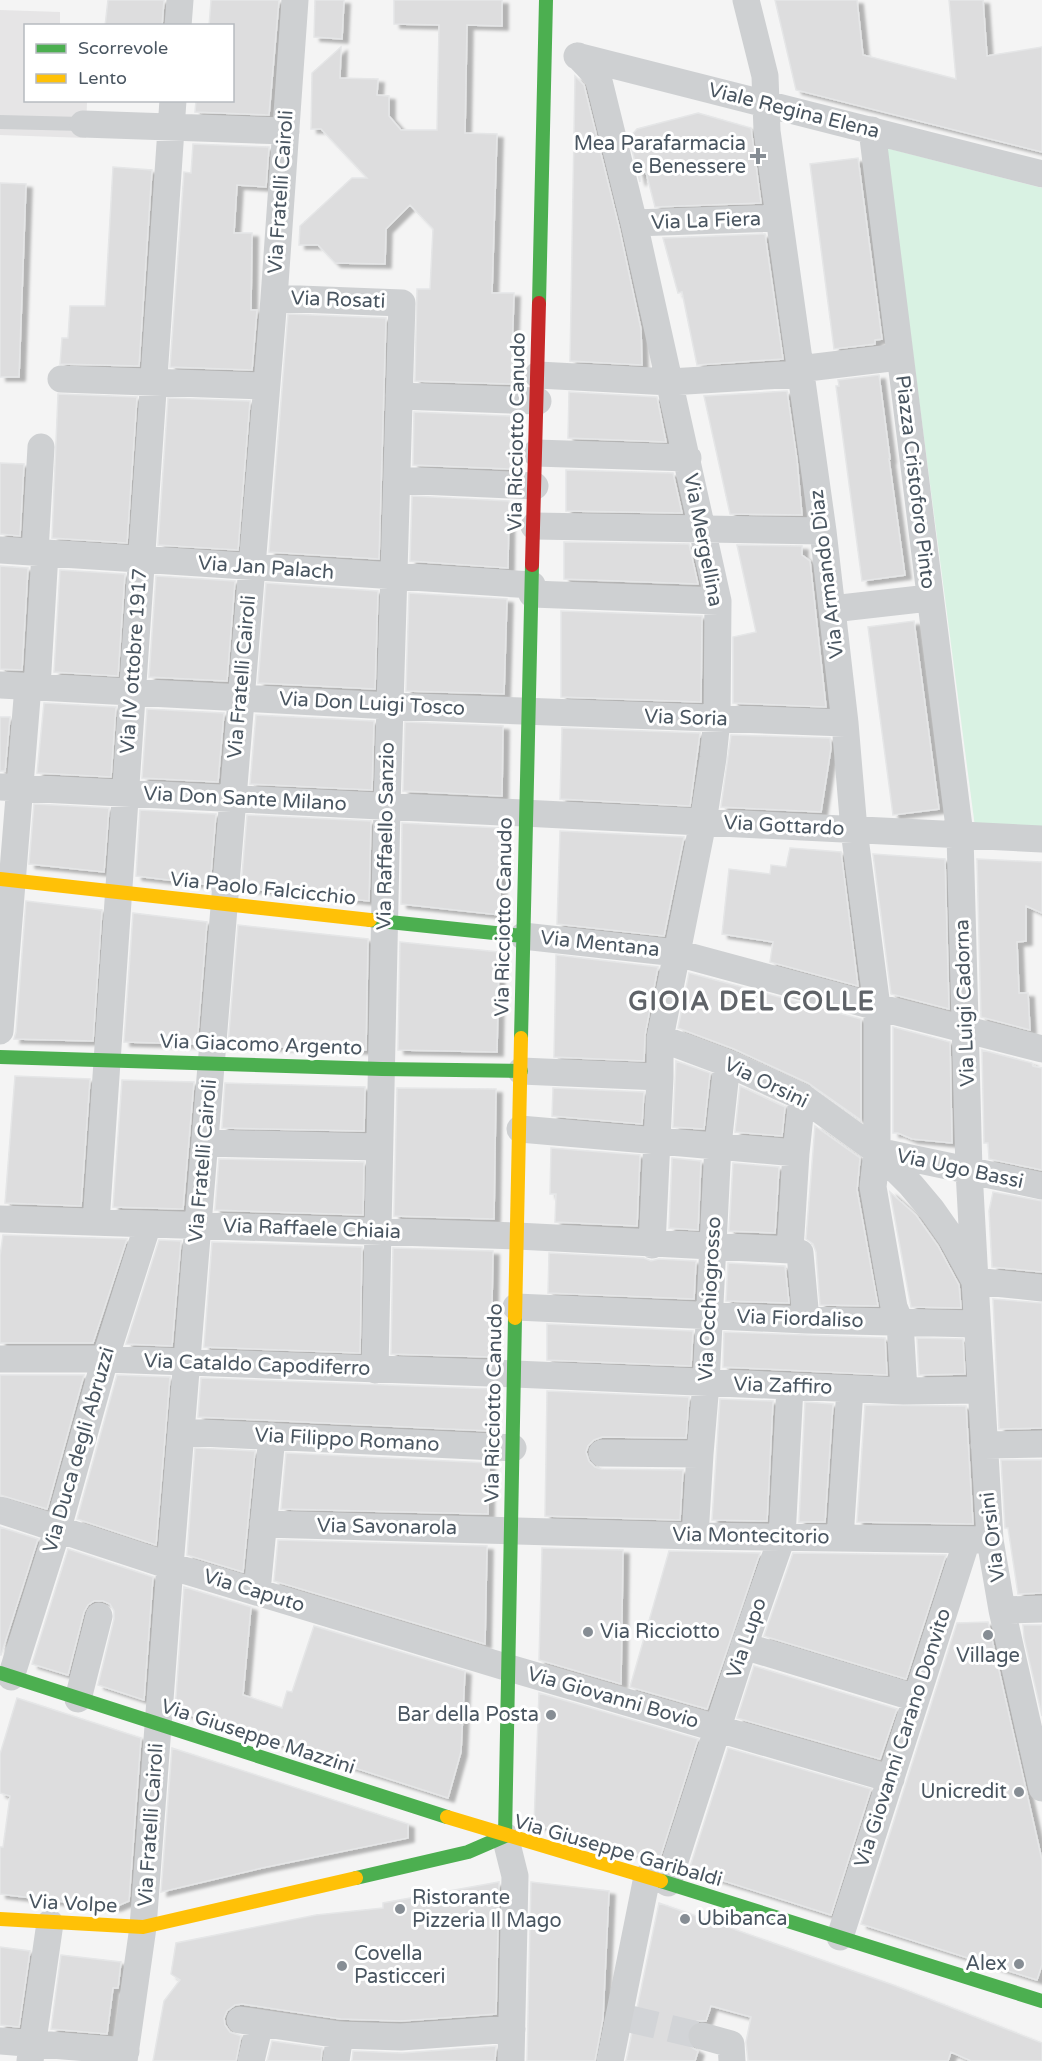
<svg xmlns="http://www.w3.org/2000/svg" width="1042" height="2061" font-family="'Varela Round',sans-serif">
	<defs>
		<filter id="shadow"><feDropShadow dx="6" dy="4" stdDeviation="1.5" flood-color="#0004"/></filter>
	</defs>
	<rect width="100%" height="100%" fill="#f4f4f4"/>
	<path fill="#e6e5e6" d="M0,10l60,2v13l-34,1v74l61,1 -1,37 -86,-3z"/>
	<path fill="#d9f2e3" d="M886,148l156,40v643l-67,-4z"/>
	<path fill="#ddddde" stroke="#e5e6e7" stroke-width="1.5" filter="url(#shadow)" d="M108,0h56l-2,26h-57z
		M211,0h68l-10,115 -74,-3 1,-12h36v-74h-23z
		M315,0h29l-2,39 -28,-2z
		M394,0h108v26l-35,-1 -2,108 32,1 -5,159h22l-3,91 -96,-3 2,-92h13l3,-60 -23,-24 -24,24 -1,35 -50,-1 -17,-18h-19l1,-19 52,-48h15l-46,-49h-10l1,-56 29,-26 -1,31 38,1 -1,16 12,1v20l12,14h36l2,-105 -45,-1z
		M775,0h82l6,55 93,24 -7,-79h34l4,56 55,-9v105l-246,-62z
		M575,76l9,9 35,142 22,102 1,36 -72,-4z
		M698,113l53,15 10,75 -106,4 -9,-35 -6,1v9l-11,-44 8,-9z
		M193,144l76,3 -3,40 -29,-2 -3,48h18l-1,77h6l-5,60 -82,-3 14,-195 7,1z
		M858,158l24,181 -7,1v4l-41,5 -24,-185z
		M113,167l39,3 -13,196 -79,-2 2,-26h6l2,-32h35z
		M0,183l26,1 -7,193h-19z
		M765,234l18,125 -86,6 -15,-73 -4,1 -15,-55z
		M288,314l98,4 -7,241 -110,-7z
		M879,375l11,84h-1l16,116 -43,6 -26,-195h3l-1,-6z
		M787,391l10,69 5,55 -72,-1 -26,-118z
		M569,392l88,5 9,45 -98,-4z
		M58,394l79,3 -10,146 -75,-5z
		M168,398l82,3 -12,149 -80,-5z
		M414,412l97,4 -1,53 -97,-4z
		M0,463l24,1 -4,72 -20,-2z
		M566,470l107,3 9,40 -116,-2z
		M412,496l97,5 -1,67 -98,-7z
		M564,542l125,2 9,40 -134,-5z
		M737,545l65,1v9l8,6 16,146 -93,-4v-66l23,-5z
		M0,566l28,2 -6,102 -22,-1z
		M60,570l65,4 -7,102 -64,-4z
		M156,576l79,5 -8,100 -78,-4z
		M266,583l112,8 -3,98 -117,-6z
		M409,593l98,6 -3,95 -98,-3z
		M561,611l141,5 -1,86 -140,-5z
		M914,621l25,188 -46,6 -25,-188z
		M44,703l72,4 -5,70 -74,-4z
		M147,709l77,4 -6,69 -76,-4z
		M256,715l118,6 -2,69 -122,-6z
		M0,717h10l-5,54h-5z
		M405,722l98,4 -1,70 -99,-5z
		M562,728l138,5 -10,73 -130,-7z
		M731,735l99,3 1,10 -10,64 -100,-5z
		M34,804l75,4 -5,64 -75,-8z
		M140,810l76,4 -6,71 -74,-9z
		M247,815l124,6 -2,80 -128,-13z
		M402,823l99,5 -1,87 -99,-11z
		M560,831l124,6 -20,99 -107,-12z
		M790,848l51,4 17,134 -88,-24 3,-20 -51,-8 7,-65 41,5 1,-9 15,2z
		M873,854l72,5 4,150 -58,-15z
		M977,859l65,3v51l-16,-7v35l-9,1 2,51h9l2,37 -49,-13z
		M26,901l76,9 -9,131 -79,-2 2,-7z
		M133,913l74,9 -10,122 -73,-2z
		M238,925l130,14 -2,111 -138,-5z
		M400,942l99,10 -2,100 -99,-2z
		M556,955l102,12 -13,68 -1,26 -90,-4z
		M689,973l172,46v101l-53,-37 -74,-34 -56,-21z
		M893,1027l57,15 2,101 -40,-4 -14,-6h-5z
		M982,1050l50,13 1,3 9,2v102l-53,-11 -1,-16h-4z
		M676,1061l34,12 -6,56 -31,-2z
		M15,1076l75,3 -9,127 -76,-3z
		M122,1080l72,2 -11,127 -70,-2z
		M225,1083l140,4 -1,44 -142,-3z
		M740,1086l45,21 -3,29 -47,-4z
		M397,1088l99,1 -2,130 -100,-3z
		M553,1088l91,4 -2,32 -90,-8z
		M815,1126l45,32 -3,32 21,116 -58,-1 -4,-53 -3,-8 -7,-5z
		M551,1148l89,7 -3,71 -82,-4 1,-28h-6z
		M672,1158l29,3 -3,69 -29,-2z
		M219,1159l145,3 -1,53 -148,-5z
		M733,1163l46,4 -4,66 -46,-2z
		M890,1192l26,23 22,31 21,39 2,23 -50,-1z
		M993,1192l49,9v71l-50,-5 -3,-56z
		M3,1235l124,4 -34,104h-93v-87z
		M159,1240l22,1 -9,105 -46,-2z
		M212,1242l150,5 -2,106 -156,-6z
		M393,1248l100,3 -2,106 -100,-3z
		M549,1253l95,5 7,3 8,-2 37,2 -2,38 -146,-6z
		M728,1263l57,3 4,37 -63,-2z
		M993,1299l49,4v125l-43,1z
		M547,1324l146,7 -2,35 -144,-6z
		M724,1332l161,6 2,37 -164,-8z
		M917,1338l46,1 2,35 -46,1z
		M0,1375h84l-37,134 -47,-14z
		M117,1375l53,2 -14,168 -79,-26z
		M201,1378l290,11 -1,42 -292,-14z
		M547,1391l142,6 -3,41 -84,-1 -8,3 -6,6 -2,6 3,9 6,6 6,2 82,1 -3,50 -135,-4z
		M720,1399l53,2 -6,120 -55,-1z
		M805,1402l28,2 -8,118h-26z
		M865,1405l101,1 7,118 -116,-2z
		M195,1448l60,3 -12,121 -56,-17z
		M286,1453l203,10 -1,51 -207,-5z
		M1001,1460h41v133l-24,1 -10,-66h-3z
		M0,1527l38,12 -37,116h-1z
		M278,1540l209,6 -2,98 -211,-63z
		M542,1548l81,2 -2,134 -82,-24z
		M68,1549l85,28 -9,123 -46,-15 16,-66v-8l-4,-7 -7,-3h-9l-6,4 -4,7 -16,63 -36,-11z
		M669,1551l91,2 -53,156 -77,-22z
		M793,1553l153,2 -40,124 -142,-43z
		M184,1587l67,20 -8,88 39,13 5,-17 5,1 22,-66 151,45 -4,81 -13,46 -273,-88z
		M988,1622l54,238v105l-5,15 -176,-56 96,-301z
		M1023,1625h19v91l-18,-78z
		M754,1666l143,43 -17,50 -143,-41z
		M539,1693l159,46 -39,122 -125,-37z
		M17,1698l124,40 -12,163 -14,6 -16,-1 -99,-12v-47h3l7,-51 -10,-3v-39z
		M172,1748l236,76v14l-146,30 -101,24z
		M728,1748l143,41 -40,126 -142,-45z
		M499,1882l-3,132 -95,7 -60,-2 -99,-15 -7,1 -8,6 -3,7 1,7 5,7 11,4 -5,25h-83l11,-60 16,-21 -9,-6 5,-31 140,-28 67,-7v-5z
		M531,1882l78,9 -6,127 -8,43h-68z
		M659,1903l234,82 149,58v18h-71l-20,-9 -3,9h-200l-2,-19 5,-25 -40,-11 -5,15h-9l-6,4 -4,6v10l4,6 7,4 -3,10h-69z
		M0,1947l30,4 -11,76 -19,-2z
		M61,1955l60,7 -3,26h-5l-6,46 -56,-5z
		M272,2041l50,7 -1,13h-54z
		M496,2046l-1,15h-143l1,-10 49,2z"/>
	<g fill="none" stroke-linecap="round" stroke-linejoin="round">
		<path stroke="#d2d4d7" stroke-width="27" stroke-dasharray="27 14" stroke-linecap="butt" d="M630,2019l72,17"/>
		<path stroke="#ced0d2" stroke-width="14" d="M0,122l83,2"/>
		<path stroke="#ced0d2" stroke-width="27" d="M746,0l19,76 2,55 56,400 22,192 9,107 23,177v144l-4,36 21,120 6,15 4,69
			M178,26l2,-26
			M577,56l465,118
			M578,56l20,21 36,146 84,378 -1,118 -4,39 -10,64 -43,216v39l-8,168
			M83,124l203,7
			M872,130l88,705 9,336 6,110 67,7
			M634,223l144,-5
			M274,298l128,5 -15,503 -12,564
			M799,369l100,-12
			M538,375l132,7 130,-8
			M61,379l205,7
			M399,396l139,5
			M536,453l152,5
			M397,480l138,6
			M534,526l289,5
			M0,550l532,35
			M35,552l6,-105
			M532,594l186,7
			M832,609l97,-11
			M0,685l390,21 455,17
			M37,687l8,-134
			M0,787l1042,52
			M523,936l154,17 200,54 165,42
			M0,1031l28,-345
			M660,1038l67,25 75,34 75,54 34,34 21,25 19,27 24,44 15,259 12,70 40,178
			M521,1071l139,6
			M802,1097l-6,56 -6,97 10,3 6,67
			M520,1129l276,24
			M205,1143l174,4
			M877,1151l165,35
			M0,1219l517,17 273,14
			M96,1222l77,-1122
			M516,1307l290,13 171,4
			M0,1359h105l410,15 389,17 76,-1
			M181,1432l332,16
			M984,1445l58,-1
			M602,1453l98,1
			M0,1510l170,56 339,102 382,111
			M263,1524l432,12 295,4
			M695,1536l5,-82 6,-71 12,-238 9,-82
			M840,1538l10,-149
			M257,1591l15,-155
			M1002,1610l40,-1
			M744,1646l172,52
			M11,1677l47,-149 47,-169 43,-135
			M78,1699l21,-83
			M505,1836l10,40 -4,185
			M668,1883l76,-237 38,-109 8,-150
			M840,1937l127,-397
			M240,2020l100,15 61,2 111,-8
			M702,2036l29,8 1,17
			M0,2041l126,10
			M30,2061l20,-138
			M124,2061l19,-134 27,-361 104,-1268 21,-298
			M251,2061l9,-38
			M336,2061l4,-26
			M610,2061l37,-184"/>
		<path stroke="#4caf50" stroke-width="14" d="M539,303l7,-303
			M370,920l153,16
			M521,1038l11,-473
			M0,1057l382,12 139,2
			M0,1673l447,144
			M505,1836l10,-518
			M356,1878l112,-26 37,-16
			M661,1881l381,120"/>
		<path stroke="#ffc107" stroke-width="14" d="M0,879l370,41
			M515,1318l6,-280
			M447,1817l214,64
			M0,1919l143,8 213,-49"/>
		<path stroke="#c62828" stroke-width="14" d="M532,565l7,-262"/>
	</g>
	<g fill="#868d94" stroke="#fff" stroke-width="2">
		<path d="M755 147h6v6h6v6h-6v6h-6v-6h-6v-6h6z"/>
		<circle cx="588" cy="1632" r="6"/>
		<circle cx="988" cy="1635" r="6"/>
		<circle cx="551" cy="1715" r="6"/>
		<circle cx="1019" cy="1792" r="6"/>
		<circle cx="400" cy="1909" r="6"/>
		<circle cx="685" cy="1919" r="6"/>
		<circle cx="1019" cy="1964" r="6"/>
		<circle cx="342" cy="1966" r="6"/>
	</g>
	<g text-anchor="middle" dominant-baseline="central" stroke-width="6" stroke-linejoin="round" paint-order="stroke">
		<g font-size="20" fill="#4a5661" stroke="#fff">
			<text transform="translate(794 111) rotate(14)">Viale Regina Elena</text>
			<text transform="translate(281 192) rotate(-86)">Via Fratelli Cairoli</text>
			<text transform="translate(706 221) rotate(-2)">Via La Fiera</text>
			<text transform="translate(338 300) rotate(2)">Via Rosati</text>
			<text transform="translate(517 432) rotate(-89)">Via Ricciotto Canudo</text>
			<text transform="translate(915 482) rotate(83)">Piazza Cristoforo Pinto</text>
			<text transform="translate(703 540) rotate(79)">Via Mergellina</text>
			<text transform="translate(266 568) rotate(4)">Via Jan Palach</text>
			<text transform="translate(827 574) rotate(-97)">Via Armando Diaz</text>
			<text transform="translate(134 661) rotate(-86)">Via IV ottobre 1917</text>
			<text transform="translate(242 677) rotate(-85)">Via Fratelli Cairoli</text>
			<text transform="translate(372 704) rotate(3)">Via Don Luigi Tosco</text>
			<text transform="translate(686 718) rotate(2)">Via Soria</text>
			<text transform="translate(245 799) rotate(3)">Via Don Sante Milano</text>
			<text transform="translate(784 826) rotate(3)">Via Gottardo</text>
			<text transform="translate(386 836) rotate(-89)">Via Raffaello Sanzio</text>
			<text transform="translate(263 889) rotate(6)">Via Paolo Falcicchio</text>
			<text transform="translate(504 917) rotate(-89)">Via Ricciotto Canudo</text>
			<text transform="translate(600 944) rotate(6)">Via Mentana</text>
			<text transform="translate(965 1003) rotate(-92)">Via Luigi Cadorna</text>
			<text transform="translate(261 1045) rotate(2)">Via Giacomo Argento</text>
			<text transform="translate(766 1083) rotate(26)">Via Orsini</text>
			<text transform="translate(203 1161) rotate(-85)">Via Fratelli Cairoli</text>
			<text transform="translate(960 1169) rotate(12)">Via Ugo Bassi</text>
			<text transform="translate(312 1229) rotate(2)">Via Raffaele Chiaia</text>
			<text transform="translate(710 1299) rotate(-87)">Via Occhiogrosso</text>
			<text transform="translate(800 1319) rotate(2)">Via Fiordaliso</text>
			<text transform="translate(257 1365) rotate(2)">Via Cataldo Capodiferro</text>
			<text transform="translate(783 1386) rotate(2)">Via Zaffiro</text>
			<text transform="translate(494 1403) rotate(-89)">Via Ricciotto Canudo</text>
			<text transform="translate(347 1440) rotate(3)">Via Filippo Romano</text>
			<text transform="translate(79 1450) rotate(-74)">Via Duca degli Abruzzi</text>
			<text transform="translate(387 1527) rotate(1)">Via Savonarola</text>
			<text transform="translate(751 1536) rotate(1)">Via Montecitorio</text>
			<text transform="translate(993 1537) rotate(-97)">Via Orsini</text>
			<text transform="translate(254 1591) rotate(17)">Via Caputo</text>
			<text transform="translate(747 1638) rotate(-71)">Via Lupo</text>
			<text transform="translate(613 1698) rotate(16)">Via Giovanni Bovio</text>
			<text transform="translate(258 1737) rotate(18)">Via Giuseppe Mazzini</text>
			<text transform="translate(903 1738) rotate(-72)">Via Giovanni Carano Donvito</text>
			<text transform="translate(151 1825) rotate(-86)">Via Fratelli Cairoli</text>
			<text transform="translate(618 1851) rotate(16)">Via Giuseppe Garibaldi</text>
			<text transform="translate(73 1904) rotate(3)">Via Volpe</text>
		</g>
		<g font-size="20" fill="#4a5661" stroke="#fff" text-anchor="end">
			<text x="746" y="144">Mea Parafarmacia<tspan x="746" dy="23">e Benessere</tspan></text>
			<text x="600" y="1632" text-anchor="start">Via Ricciotto</text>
			<text x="988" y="1656" text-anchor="middle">Village</text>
			<text x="539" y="1715">Bar della Posta</text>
			<text x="1007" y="1792">Unicredit</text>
			<text x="412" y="1898" text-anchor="start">Ristorante<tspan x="412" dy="23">Pizzeria Il Mago</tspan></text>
			<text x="697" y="1919" text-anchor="start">Ubibanca</text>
			<text x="354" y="1954" text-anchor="start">Covella<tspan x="354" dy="23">Pasticceri</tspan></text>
			<text x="1007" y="1964">Alex</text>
		</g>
		<g font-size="26" font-weight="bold" letter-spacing="1.5" fill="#5f6368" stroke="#fff">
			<text x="752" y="1001">GIOIA DEL COLLE</text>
		</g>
	</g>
	<rect x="24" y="24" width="210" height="78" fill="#ffffff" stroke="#b7bbc0" stroke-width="1.5"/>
	<rect x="36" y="44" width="30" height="9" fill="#4caf50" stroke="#b7bbc0" stroke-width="1.5"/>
	<text x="78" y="54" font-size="18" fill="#4a5661">Scorrevole</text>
	<rect x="36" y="74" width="30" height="9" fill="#ffc107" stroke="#b7bbc0" stroke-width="1.5"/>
	<text x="78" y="84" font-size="18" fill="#4a5661">Lento</text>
</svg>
